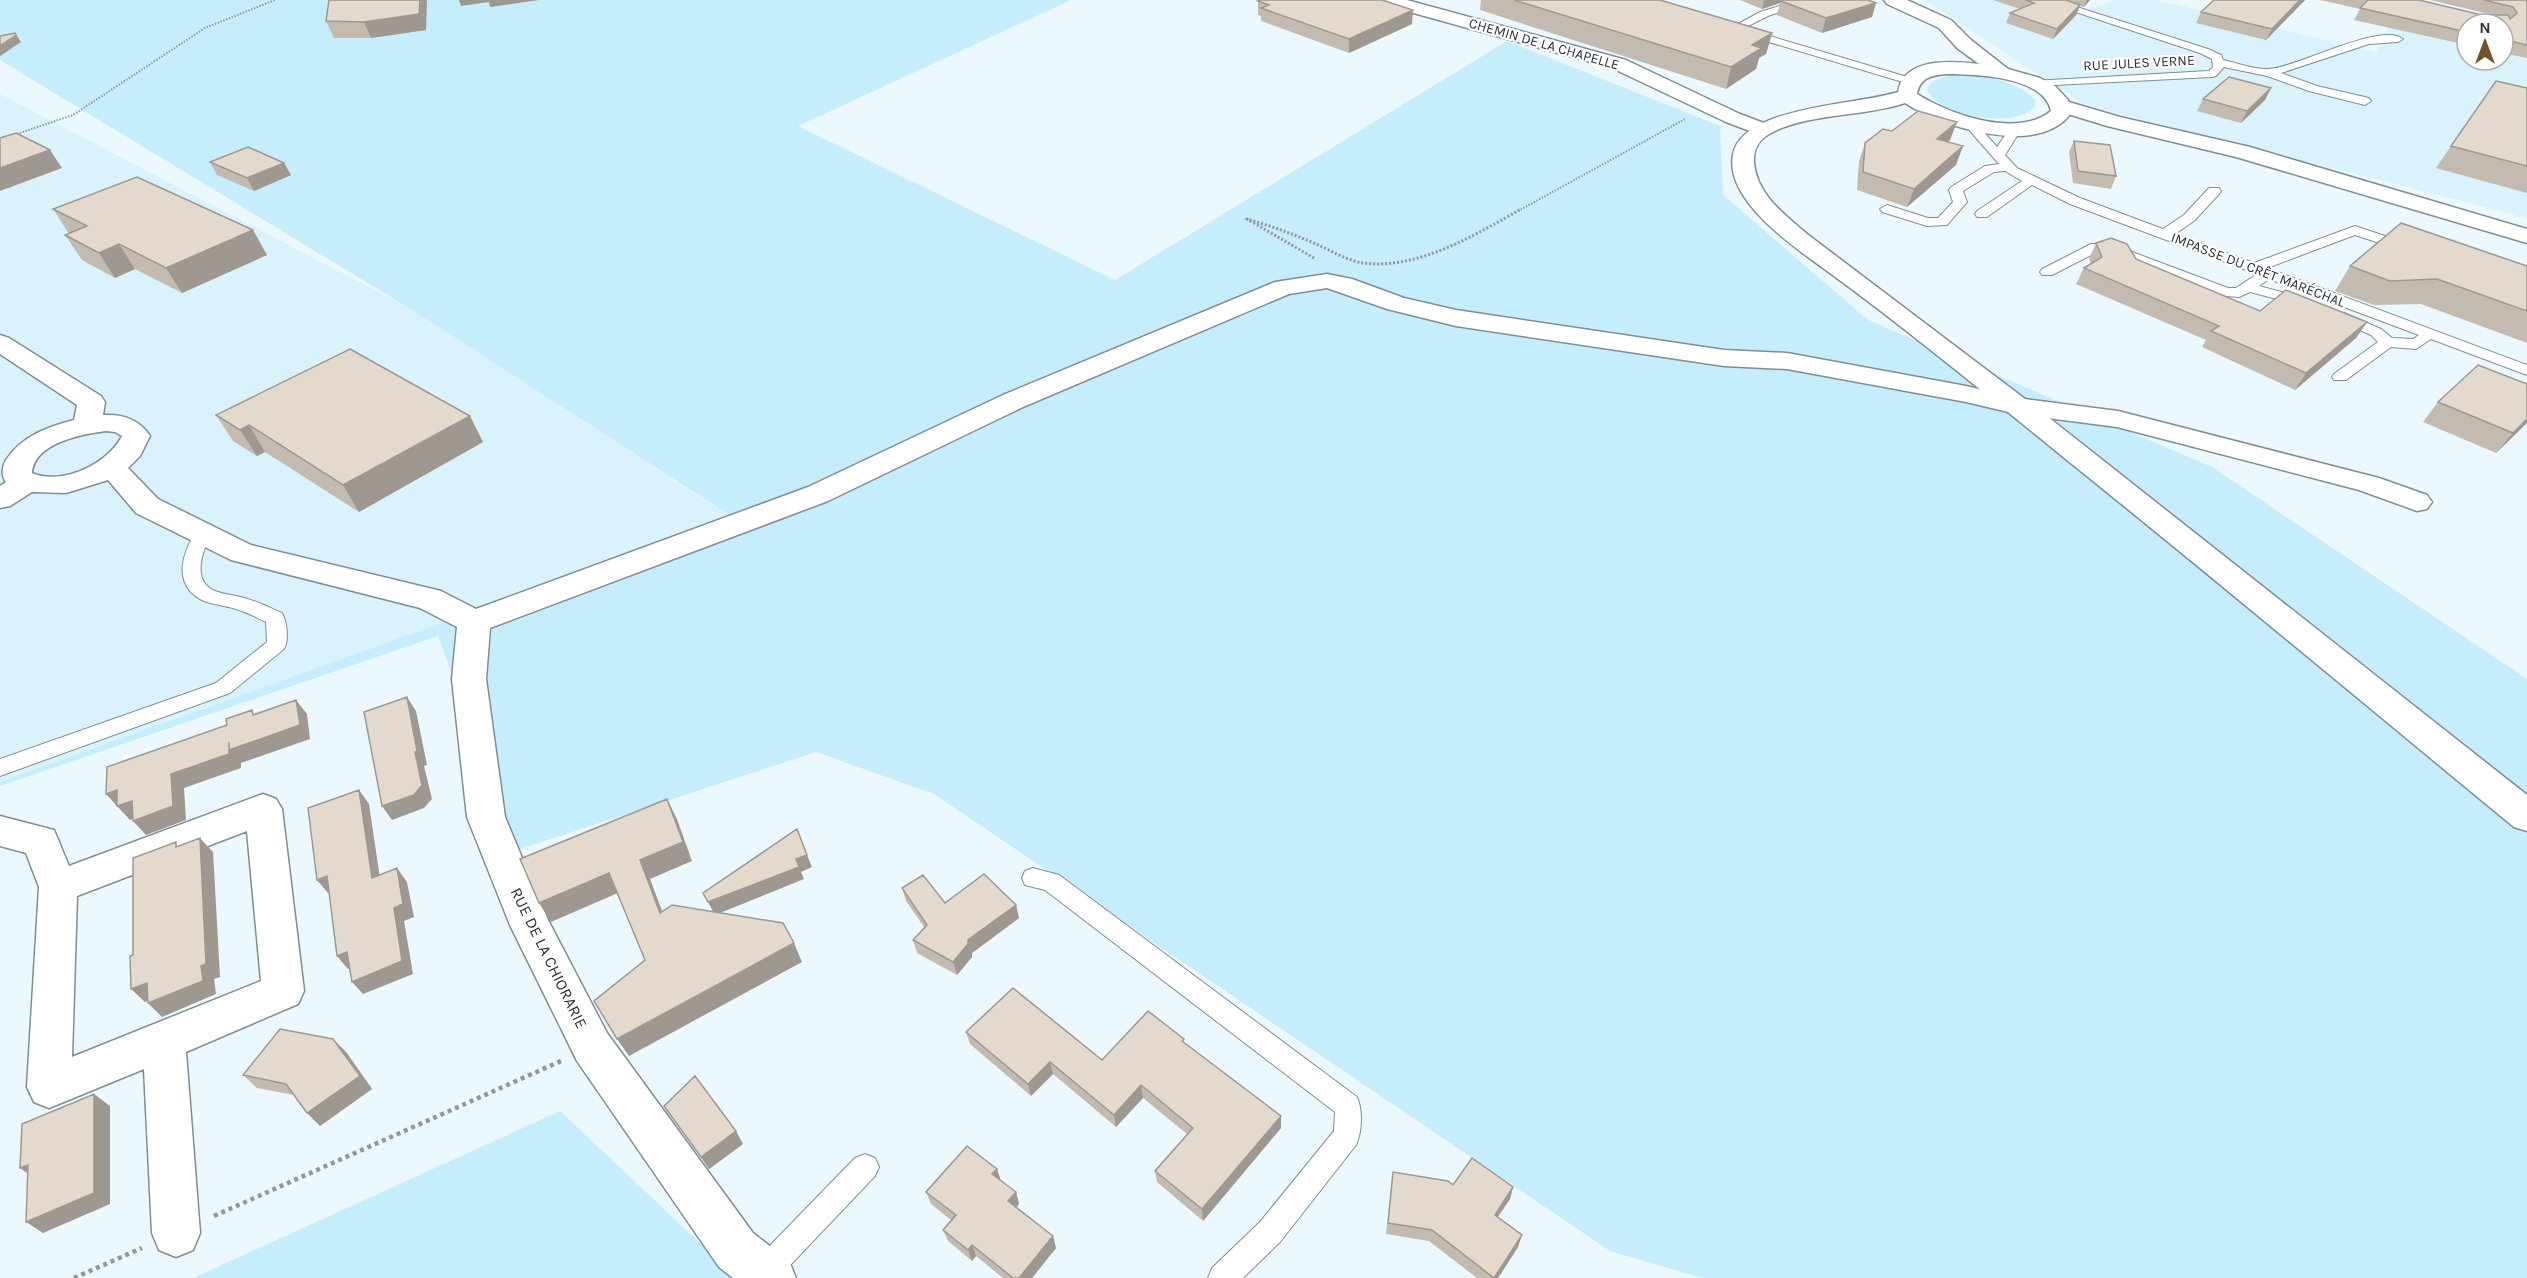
<svg xmlns="http://www.w3.org/2000/svg" width="2527" height="1278" font-family="Karla,sans-serif">
	<rect width="100%" height="100%" fill="#ebf8fe"/>
	<path fill="#d9f2fc" d="M1924,0h96l48,16 48,-16h41l219,52 21,-43 70,15v36h36v-29l24,6v181l-441,-113z
		M0,94l409,214 325,211 -734,263z"/>
	<path fill="#c6edfc" d="M0,0h1071l-273,126 317,154 392,-239 213,85 3,69 145,125 344,147 315,212v599h-825l-92,-27 -676,-457 -118,-42 -299,98 -79,-214 -438,150v-4l734,-264 -325,-210 -409,-248z
		M1960,75c26,1 56,5 75,25v6c-18,24 -98,11 -108,-17 5,-12 21,-13 33,-14z
		M560,1111l177,167h-544z"/>
	<g fill="none" stroke-linecap="round" stroke-linejoin="round">
		<defs>
			<path id="service" d="M1798,0h16l-46,16 -30,15 -4,1 -5,-3 31,-17z
				M2039,0h16l153,49 13,6 2,5c14,3 32,10 46,9 27,-1 112,-48 134,-30l-5,3 -29,2 -88,29 36,13 52,12 2,3 -6,4 -56,-14 -42,-15 -43,-9 -8,9 -4,1 -177,9 -6,-3 2,-2 178,-10 4,-4 -1,-8 -12,-6z
				M1746,29l168,50 2,2 -6,3 -4,-1 -164,-49v-4z
				M1970,120l4,1 23,26 15,-22h8l2,3 -17,27 12,13 63,30 83,31 21,-14 25,-27h10l2,3 -2,3 -25,27 -19,13 79,29 101,-37 57,19 2,3 -7,4 -52,-17 -88,33 260,97v10l-96,-36 -15,10 -25,-2 -45,33h-12l-2,-3 2,-3 44,-32 -7,-7 -37,-16 -2,-3 2,-3h10l37,16 11,9 21,1 6,-4 -150,-56 -10,7 49,13 2,3 -7,4 -53,-14 -11,5 -13,-1 -122,-45h-5l-47,24h-10l-2,-3 2,-3 49,-25h20l117,44h8l21,-14 -187,-70 -38,-19 -45,32h-10l-2,-3 2,-3 45,-30 -17,-10 -11,1 -31,19 4,11 -20,23 -20,1 -45,-14 -2,-3 7,-4 41,13h10l15,-16 -4,-12 2,-3 34,-21 14,-2 -35,-40z
				M203,528l6,2 3,4c-10,16 -21,47 3,57 10,4 22,4 32,8 12,3 23,9 35,14 5,9 7,27 2,36l-54,44 -230,83v-17l216,-76 51,-41 -1,-20c-10,-5 -20,-10 -30,-13 -12,-4 -25,-4 -36,-10 -28,-16 -17,-48 -3,-69z
				M1033,868l26,7 298,222c6,14 5,34 -1,48l-76,97 -37,36h-35l4,-10 48,-46 74,-91 1,-19 -290,-222 -20,-5 -3,-7 3,-7z
				M865,1154l10,4 4,9 -4,9 -97,102h-26l-2,-6 4,-10 101,-104z"/>
			<path id="minor" d="M1378,0h29l219,60 114,54 29,11 3,4 -3,4 -7,2 -7,-2 -29,-11 -114,-54 -231,-64z
				M1327,274l25,5 52,19 52,12 268,40 63,3 179,33 51,12 101,13 261,67 48,17 5,7 -5,7 -10,2 -58,-21 -242,-63 -100,-13 -51,-12 -179,-33 -63,-3 -268,-40 -69,-17 -60,-21 -38,6 -266,113 -195,94 -338,127 -4,51 19,138 43,103 59,113 146,200 36,28 7,17h-63l-14,-11 -142,-206 -67,-136 -43,-108 -15,-138 5,-52 -37,-19 -189,-48 -95,-47 -28,-33 -42,13 -34,-1 -22,14 -10,2v-22l6,-4c-5,-6 -4,-15 0,-22 16,-24 41,-33 68,-40l3,-15 -77,-51v-19l9,3 92,58 4,6 -2,13c20,-1 36,4 47,21l-10,20 -12,12 30,31 93,46 190,46 35,18 332,-122 195,-92 272,-113zM106,431l9,1 7,4c-14,28 -60,50 -90,37 2,-30 50,-39 74,-42z
				M263,794l13,5 6,10 22,182 -6,13 -112,48 14,181 -7,17 -17,7 -17,-7 -7,-17 -8,-164 -95,39 -15,-6 -7,-15 12,-200 -13,-34 -26,-7v-30l54,14 15,36zM247,831l14,150 -189,76 5,-161z"/>
			<path id="secondary" d="M1884,0h23l44,20 20,20 37,29 32,9 15,8 13,14 3,13c-31,45 -130,14 -166,-10 -42,14 -97,10 -134,30 -12,6 -18,17 -17,30 3,32 31,52 53,71l222,168 498,393v36l-13,-4c-151,-124 -300,-249 -452,-371 -76,-62 -153,-125 -232,-183 -32,-23 -106,-72 -97,-118 8,-49 125,-50 165,-63 6,-35 53,-31 81,-28l-22,-16 -18,-20 -52,-24zM1945,74c29,0 99,2 106,37 -34,28 -102,3 -134,-17 3,-16 13,-18 28,-20z"/>
			<path id="trunk" d="M2062,100l58,17 130,30 277,82v14l-291,-86 -129,-31 -52,-16 -3,-4 3,-4z"/>
		</defs>
		<use href="#service" stroke="#7f8e95" stroke-width="2"/>
		<use href="#minor" stroke="#7f8e95" stroke-width="3"/>
		<use href="#secondary" stroke="#7f8e95" stroke-width="3"/>
		<use href="#trunk" stroke="#7f8e95" stroke-width="3"/>
		<path stroke="#8e989d" stroke-width="2" stroke-dasharray="1.5 1.5" stroke-linecap="butt" d="M14,135l59,-20 132,-87 70,-28
			M1518,211l167,-92"/>
		<path stroke="#8e989d" stroke-width="3" stroke-dasharray="2 2" stroke-linecap="butt" d="M1314,258l-67,-39c24,7 46,15 69,25 14,6 32,17 47,19 55,7 112,-28 158,-54"/>
		<path stroke="#8e989d" stroke-width="4.5" stroke-dasharray="4 4" stroke-linecap="butt" d="M214,1216l347,-155
			M74,1278l68,-30"/>
		<use href="#service" fill="#fff" fill-rule="evenodd"/>
		<use href="#minor" fill="#fff" fill-rule="evenodd"/>
		<use href="#secondary" fill="#fff" fill-rule="evenodd"/>
		<use href="#trunk" fill="#fff" fill-rule="evenodd"/>
	</g>
	<path fill="#c3bbb0" d="M329,0l97,30 -55,8h-37l-8,-17z
		M1255,0h127l30,24 -63,29 -88,-32v-5l-3,-1v-14z
		M1481,0h179l112,33 -6,21 -7,4 -3,11 -30,20 -246,-79z
		M1740,0h128l8,3 -4,14 -50,16 -45,-18 3,-12 -18,6z
		M1993,0h97l-6,7 -4,-1 -4,9 -23,24 -47,-16 4,-10 10,-4z
		M2214,0h91l-39,40 -70,-17 5,-11z
		M2320,0h99l63,15h11l-63,-15h97v58l-24,-5v-29h-36v21l-113,-25 6,-11z
		M2527,88v105l-91,-25 15,-22z
		M2203,99l62,1 -24,23 -44,-12z
		M1892,131l58,9 -2,2 8,23 -49,42 -50,-17 2,-29 6,-18z
		M2074,141l42,35 -5,13 -38,-6 -4,-31z
		M210,162l74,1 7,12 -37,16 -37,-16z
		M53,209l214,46 -85,38 -47,-24 -20,9 -33,-18 -17,-25 4,-1z
		M2096,243l40,16 124,52 107,11 -11,16 -61,52 -93,-43 4,-7 -130,-56 8,-16 7,-4 -2,-5z
		M2350,266h177v77l-106,-39 -47,1 -39,-14z
		M2527,384v39l-31,30 -73,-31 15,-20z
		M216,415l267,27 -124,70 -94,-60 -8,4 -24,-15z
		M902,888l43,15 71,2 3,13 -47,35v4l-15,18 -40,-22 -4,-13 11,-13 -18,-26z
		M966,1032l136,28 82,-21v3l97,74v12l-78,93 -46,-39 -2,-11 32,-37 -44,-36 -27,29 -63,-53 -22,22 -61,-52z
		M333,1039l13,13 26,37 -52,37 -26,-31 -37,-7 -14,-13z
		M664,1106l79,38 -34,25z
		M997,1169l3,11 16,12 3,12 -3,4 37,28 3,12 -24,30h-29l-27,-22 -4,5 -24,-20 -5,-11 8,-10 -20,-16 -5,-12z
		M1393,1172l60,13 60,2 -3,12 -12,18 20,30 -20,31h-21l-48,-37 -43,-7z"/>
	<path fill="#9f9890" d="M420,0h7l-1,30 -55,8 -7,-16z
		M459,0h80l-49,7 -1,-5 -28,4z
		M1764,0h27l-10,1 -1,2 -18,6z
		M2087,0h3l-6,7z
		M2300,0h5l-39,40 6,-11z
		M1876,3l-4,14 -50,16 4,-15z
		M2080,5l-4,10 -23,24 4,-10z
		M1413,10l-1,14 -63,29v-14z
		M15,33l6,9 -21,14v-10z
		M1772,33l-6,21 -7,4 -3,11 -30,20 5,-22 21,-22z
		M2271,88l-6,12 -24,23 6,-12z
		M1957,122l-7,18 -20,17 7,-18z
		M1963,146l-7,19 -49,42 7,-18z
		M50,150l12,18 -62,23v-23z
		M284,163l7,12 -37,16 -7,-13z
		M253,230l14,25 -85,38 -16,-25z
		M119,244l16,25 -20,9 -16,-25z
		M2367,322l-11,16 -61,52 11,-17z
		M470,416l13,26 -124,70 -16,-27z
		M2527,419v4l-31,30 17,-20z
		M249,425l16,27 -8,4 -17,-26z
		M407,697l9,14 11,54 -3,1 8,33 -8,9 -32,12 -10,-14 33,-54z
		M296,700l11,14 3,25 -69,24v5l-57,20 2,32 -40,15 -13,-14 38,-47 58,-32z
		M117,790l15,11 13,14 -15,5 -24,-26z
		M359,790l10,14 13,88 -10,-14z
		M667,799l10,20 15,42 -42,18 20,53 -10,-19 -20,-53z
		M200,838l13,14 7,125 -6,2 2,15 -54,23 -14,-14 53,-37z
		M807,855l5,12 -11,5 3,7 -89,36 -7,-13 88,-43z
		M397,868l10,14 7,35 -10,4 9,53 -50,20 -11,-12 42,-74z
		M609,873l11,19 -69,30 -12,-19z
		M327,876l11,13 -10,4 -11,-13z
		M1016,905l3,13 -47,35v4l-15,18 -4,-13 15,-22z
		M794,943l8,19 -173,94 -12,-17z
		M347,952l12,13 -11,4 -11,-13z
		M147,983l14,13 -16,6 -14,-13z
		M333,1039l13,13 26,37 -52,37 -13,-13z
		M1050,1062l3,12 -22,22 -3,-12z
		M1141,1085l2,13 -27,29 -2,-12z
		M94,1094l16,12v98l-67,29 -17,-11z
		M1281,1116v12l-78,93 -1,-12z
		M736,1131l7,13 -34,25 -8,-12z
		M28,1165l9,15 -17,-12z
		M997,1169l4,12 -9,-7z
		M1513,1187l-3,12 -19,27 4,-11z
		M1016,1192l3,12 -7,9 -4,-12z
		M1522,1235l-4,12 -20,31h-4z
		M1053,1236l3,12 -24,30h-13z
		M972,1245l4,11 -4,5 -4,-11z"/>
	<path fill="#e3d9cd" stroke="#9f9890" stroke-width="1.5" d="M329,0h91l-1,14 -55,8 -38,-1z
		M1261,0h121l31,10 -64,29 -88,-31 8,-3 -11,-4z
		M1514,0h146l112,33 -20,12 10,3 -31,19z
		M1784,0h84l8,3 -50,15 -45,-17z
		M2026,0h40l14,5 -23,24 -47,-16 24,-10z
		M2214,0h86l-28,29 -71,-17z
		M2368,0h51l63,15h26l2,4 7,-6 -4,-6 -29,-7h43v45l-24,-6v-15h-36v8l-107,-24z
		M15,33l1,2 -16,11v-10z
		M2229,77l42,11 -24,23 -44,-12z
		M2496,81l31,7v78l-76,-20z
		M1918,111l39,11 -20,17 26,7 -49,43 -51,-17 2,-29 18,-14 9,2z
		M16,133l34,17 -50,18v-30z
		M2074,141l36,4 6,31 -38,-5z
		M248,147l36,16 -37,15 -37,-16z
		M137,177l116,53 -87,38 -47,-24 -20,9 -34,-18 22,-9 -34,-17z
		M2401,223l126,43v45l-90,-32 -47,2 -40,-15z
		M2111,238l16,6 9,15 124,52 26,-21 81,32 -61,51 -95,-42 8,-5 -135,-58 18,-11 -6,-14z
		M350,349l120,67 -127,69 -94,-60 -9,5 -24,-15z
		M2478,365l49,19v35l-14,14 -75,-31z
		M407,697l10,54 -2,1 7,33 -8,10 -32,11 -18,-94z
		M296,700l4,25 -71,25v-8v12l-58,20 2,32 -40,15 -1,-20 -15,5v-16l-11,4 1,-27 120,-42 -1,-6 26,-9 1,5z
		M359,790l13,88 25,-10 6,36 -9,4 8,53 -50,21 -5,-30 -10,4 -10,-80 -10,4 -9,-72z
		M667,799l16,43 -43,18 20,53 12,-8 111,18 11,20 -177,96 -23,-38 51,-41 -36,-87 -70,30 -19,-44z
		M797,829l10,26 -11,4 3,8 -91,35 -5,-9z
		M200,838l6,126 -5,2 2,15 -55,22 -1,-20 -16,6 -1,-33 3,-1v-97l43,-16v5z
		M984,874l32,31 -48,35v4l-15,18 -40,-22 14,-15 -25,-37 21,-13 22,28z
		M1013,988l89,72 46,-49 36,28 -2,2 99,75 -79,93 -47,-38 38,-43 -52,-43 -27,30 -64,-53 -22,22 -62,-52z
		M280,1029l53,10 27,37 -53,37 -21,-29 -43,-9z
		M695,1076l41,55 -35,26 -37,-51z
		M94,1094v99l-68,29 2,-57 -8,3 2,-44z
		M967,1146l30,23 -5,5 24,18 -8,9 45,35 -34,42h-6l-41,-33 -4,5 -25,-20 13,-15 -30,-23z
		M1472,1158l41,29 -18,28 27,20 -28,43 -62,-48 -44,-7 5,-51 55,9 5,4z"/>
	<g text-anchor="middle" dominant-baseline="central" stroke-width="4.5" stroke-linejoin="round" paint-order="stroke">
		<g font-size="14" fill="#2b3234" stroke="#fff">
			<text transform="translate(1544 44) rotate(16)">CHEMIN DE LA CHAPELLE</text>
			<text transform="translate(2139 63) rotate(-3)">RUE JULES VERNE</text>
			<text transform="translate(2258 270) rotate(21)">IMPASSE DU CRÊT MARÉCHAL</text>
		</g>
		<g font-size="16" fill="#2b3234" stroke="#fff">
			<text transform="translate(549 958) rotate(64)">RUE DE LA CHIORARIE</text>
		</g>
	</g>
	<g transform="translate(2485 42)"><circle r="28" fill="#ffffff" stroke="#aaadae" stroke-width="1.5"/>
	<path d="M0-4.5L10 22L0 15L-10 22Z" fill="#725329"/>
	<text y="-9" font-size="16" font-weight="bold" text-anchor="middle" fill="#2b3234">N</text>
	</g>
</svg>
